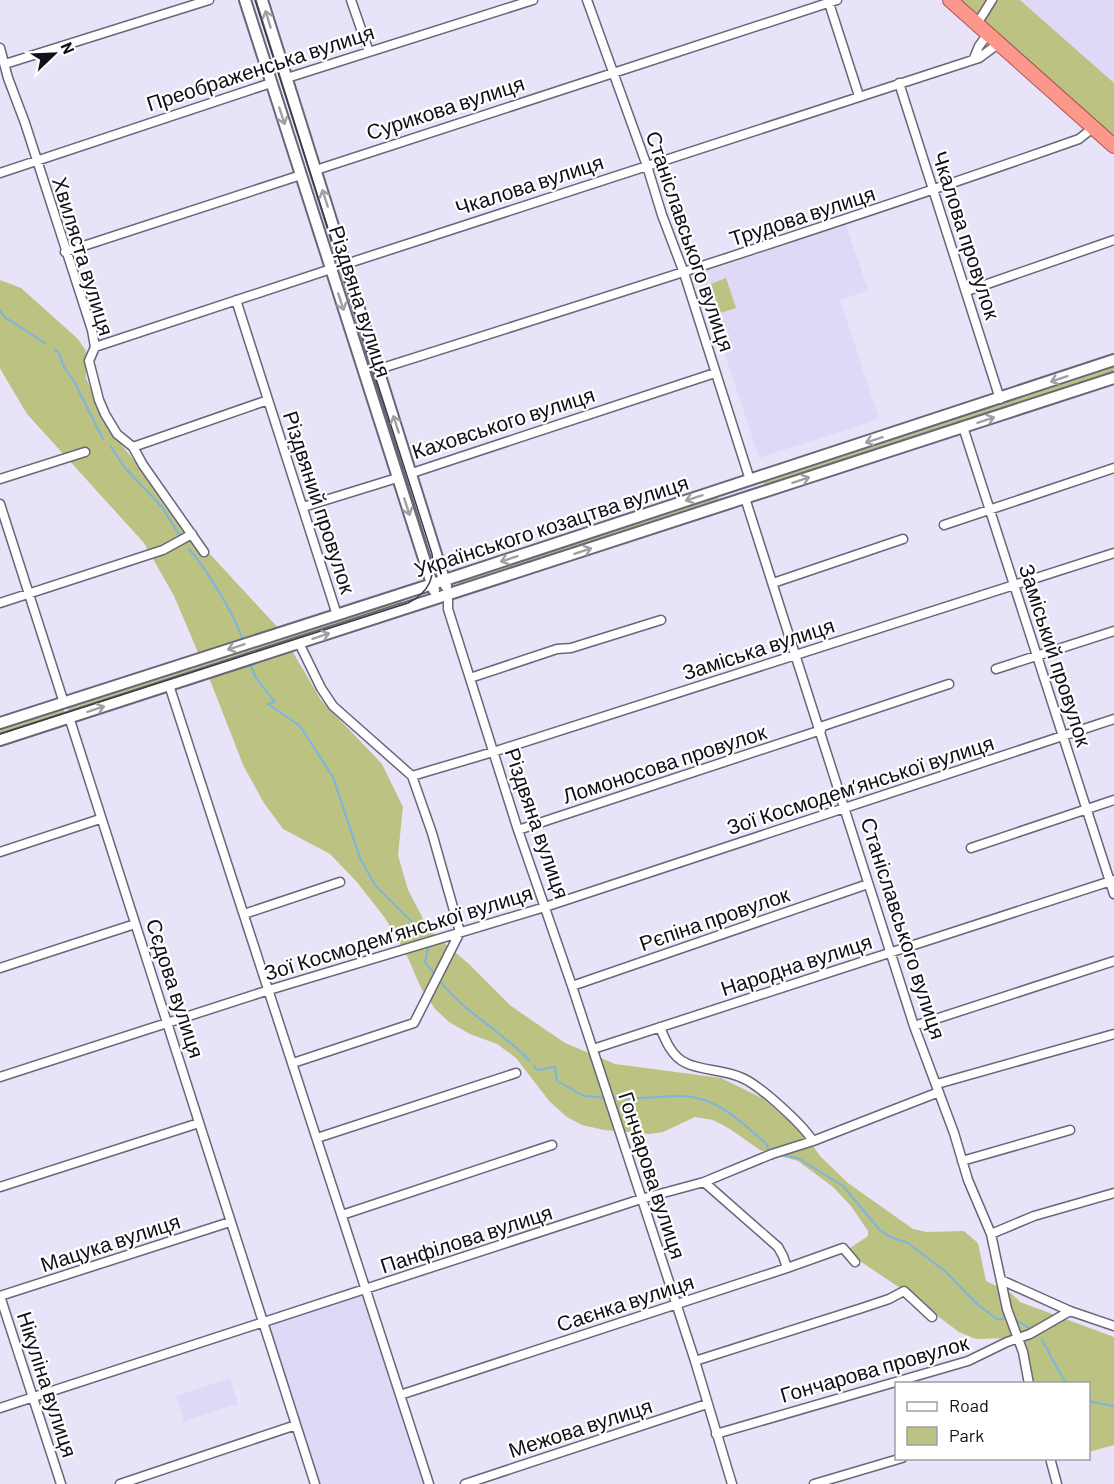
<svg xmlns="http://www.w3.org/2000/svg" width="1114" height="1484" font-family="Barlow,sans-serif">
	<rect width="100%" height="100%" fill="#e9e3fa"/>
	<path fill="#dfd8f6" d="M1020,0h94v83z
		M846,225l22,65 -28,10 39,119 -120,39 -61,-184z
		M366,1293l59,191h-107l-52,-158z
		M230,1378l8,26 -54,17 -8,-25z"/>
	<path fill="#bbc282" d="M961,0h59l94,83v54z
		M726,278l10,30 -16,5 -9,-29z
		M0,280l21,8 57,51 8,12v27l21,48 39,50 38,55 25,22 72,78 -81,26 -26,-61 -30,-53 -117,-129 -25,-42 -2,-4z
		M1114,365v10l-348,114 -4,-9z
		M717,494l4,10 -261,85 -3,-10z
		M400,597l3,10 -333,108 -4,-11z
		M291,649l30,51 61,64 21,43 -5,48 10,35 21,40 41,35 41,41 54,37 50,21 106,14 41,20 42,35 16,23 28,27 65,46 14,3 37,-1 14,12 8,38 25,12 9,9 94,35v108l-25,7 -1,-68 -58,-1 -8,-39 -9,-6 -37,1 -17,-7 -56,-42 -52,-35 -1,-7 18,-12v-5l-17,-25 -18,-19 -35,-26 -38,-11 -30,-21 -17,-9 -18,-3 -32,15 -13,2 -46,-4 -22,-5 -15,-8 -17,-15 -34,-44 -19,-14 -27,-10 -21,-12 -14,-13 -14,-21 -13,-30 -23,-40 -29,-37 -26,-27 -47,-25 -19,-26 -20,-36 -36,-92z
		M62,705l4,11 -66,22v-13z"/>
	<g fill="none" stroke-linecap="round" stroke-linejoin="round">
		<path stroke="#7ab5e3" stroke-width="2" d="M0,311l6,7 39,25
			M55,350l4,3 5,14 10,14 29,58
			M111,447l14,21 37,39 19,31
			M189,549c18,21 44,63 53,89
			M246,651l1,2
			M251,666l5,12 19,24 -7,2 32,22 33,51 27,81 15,27 47,47
			M428,949l-3,13 11,14
			M440,981c24,31 61,50 89,79
			M534,1066l3,4 18,-3 2,14 27,15 23,2
			M612,1098c24,2 47,-2 71,-2 34,1 60,27 84,49l1,4
			M772,1159l9,-4 17,3 45,28 36,43 11,8 18,6 38,29 31,32 20,15h7
			M1015,1319l15,10
			M1042,1340l22,40 5,4
			M1088,1399l4,3 22,4"/>
		<defs>
			<path id="minor" d="M351,0l18,52
				M587,0l60,166 15,49 22,58 66,207
				M828,0l31,96
				M977,24l15,-24
				M0,48l8,30 17,45 67,207 3,17 -6,14 10,39 6,14 12,20 16,13 10,18 61,87
				M974,58l5,-12 9,-12
				M5,64l204,-64
				M287,78l246,-78
				M899,83l101,316
				M316,170l521,-170
				M0,173l271,-90
				M65,252l236,-77
				M346,264l633,-206 19,-14
				M967,291l147,-51
				M236,300l101,315
				M95,347l236,-78
				M379,369c234,-74 468,-148 700,-230l15,-12
				M963,427l151,467
				M133,447l135,-47
				M412,473l303,-100
				M0,479l85,-27
				M745,498l169,528 40,107 14,47 23,54 16,75 16,43 6,32
				M0,504l64,199
				M303,507l94,-29
				M944,525l170,-57
				M773,583l130,-44
				M448,596v13l70,221 54,156 123,375 37,123
				M0,603l163,-53 29,-16
				M299,643l22,45 12,18 79,70 20,57 28,99
				M996,669l118,-38
				M470,678l87,-29 14,-1 90,-28
				M169,685l260,799
				M69,717l246,767
				M820,727l129,-43
				M412,776l81,-24 621,-199
				M518,830l303,-100
				M971,848l143,-48
				M0,852l100,-33
				M244,914l96,-32
				M0,968l135,-44
				M572,986l296,-102
				M914,1026l200,-65
				M660,1027c5,13 12,30 26,36 13,7 38,7 54,14 19,7 62,47 73,64
				M593,1049l521,-169
				M293,1063l121,-40 46,-91
				M0,1077l269,-87 276,-83 569,-188
				M937,1084l177,-50
				M317,1138l199,-65
				M962,1161l108,-31
				M704,1182l74,65 5,9 4,12
				M0,1187l199,-64
				M342,1215l210,-70
				M991,1234l43,-18 80,-23
				M1001,1280l69,31 44,15
				M0,1296l230,-74
				M0,1296l61,188
				M695,1361l167,-53 27,-9 15,-8 28,26
				M400,1395l387,-127 56,-20 12,14
				M0,1408l641,-209 63,-17 68,-28 41,-13 126,-49
				M716,1434l252,-73 39,-19 23,-8 40,-23
				M1050,1458l7,26
				M120,1484l176,-59
				M465,1484l242,-80
				M814,1484l88,-26"/>
			<path id="tertiary" d="M245,0l189,590
				M262,0l184,586
				M0,723l445,-143 669,-220
				M0,740l1114,-362"/>
			<path id="trunk" d="M950,0l164,146"/>
		</defs>
		<use href="#minor" stroke="#6a6579" stroke-width="11"/>
		<use href="#tertiary" stroke="#6a6579" stroke-width="14"/>
		<use href="#trunk" stroke="#a95651" stroke-width="16"/>
		<use href="#minor" stroke="#fff" stroke-width="8"/>
		<use href="#tertiary" stroke="#fff" stroke-width="10"/>
		<use href="#trunk" stroke="#fc978c" stroke-width="14"/>
		<path stroke="#3c3944" stroke-width="1.5" d="M0,734l408,-131c22,-11 27,-26 24,-49l-177,-554"/>
	</g>
	<defs><path id="oneway-shaft" d="M-6 0H5M1.5-3L5.5 0L1.5 3" fill="none" stroke-width="1.6" stroke-linecap="round" stroke-linejoin="round" transform="scale(1.5)"/></defs>
	<g stroke="#a09fa2">
		<use href="#oneway-shaft" transform="translate(268 19) rotate(-107)"/>
		<use href="#oneway-shaft" transform="translate(282 116) rotate(72)"/>
		<use href="#oneway-shaft" transform="translate(325 198) rotate(-108)"/>
		<use href="#oneway-shaft" transform="translate(341 302) rotate(72)"/>
		<use href="#oneway-shaft" transform="translate(1059 379) rotate(161)"/>
		<use href="#oneway-shaft" transform="translate(986 420) rotate(-18)"/>
		<use href="#oneway-shaft" transform="translate(396 424) rotate(-108)"/>
		<use href="#oneway-shaft" transform="translate(874 440) rotate(162)"/>
		<use href="#oneway-shaft" transform="translate(801 480) rotate(-18)"/>
		<use href="#oneway-shaft" transform="translate(694 498) rotate(162)"/>
		<use href="#oneway-shaft" transform="translate(407 507) rotate(72)"/>
		<use href="#oneway-shaft" transform="translate(583 551) rotate(-18)"/>
		<use href="#oneway-shaft" transform="translate(509 559) rotate(162)"/>
		<use href="#oneway-shaft" transform="translate(321 636) rotate(-18)"/>
		<use href="#oneway-shaft" transform="translate(236 647) rotate(162)"/>
		<use href="#oneway-shaft" transform="translate(96 709) rotate(-18)"/>
	</g>
	<g text-anchor="middle" dominant-baseline="central" stroke-width="4.5" stroke-linejoin="round" paint-order="stroke">
		<g font-size="21" fill="#110f17" stroke="#fff">
			<text transform="translate(260 67) rotate(-18)">Преображенська вулиця</text>
			<text transform="translate(445 107) rotate(-18)">Сурикова вулиця</text>
			<text transform="translate(529 184) rotate(-18)">Чкалова вулиця</text>
			<text transform="translate(802 215) rotate(-18)">Трудова вулиця</text>
			<text transform="translate(967 235) rotate(72)">Чкалова провулок</text>
			<text transform="translate(691 241) rotate(71)">Станіславського вулиця</text>
			<text transform="translate(84 256) rotate(73)">Хвиляста вулиця</text>
			<text transform="translate(361 301) rotate(72)">Різдвяна вулиця</text>
			<text transform="translate(503 422) rotate(-18)">Каховського вулиця</text>
			<text transform="translate(320 502) rotate(72)">Різдвяний провулок</text>
			<text transform="translate(551 525) rotate(-18)">Українського козацтва вулиця</text>
			<text transform="translate(758 648) rotate(-18)">Заміська вулиця</text>
			<text transform="translate(1056 655) rotate(72)">Заміський провулок</text>
			<text transform="translate(664 763) rotate(-18)">Ломоносова провулок</text>
			<text transform="translate(860 784) rotate(-18)">Зої Космодем’янської вулиця</text>
			<text transform="translate(538 823) rotate(71)">Різдвяна вулиця</text>
			<text transform="translate(714 918) rotate(-19)">Рєпіна провулок</text>
			<text transform="translate(904 928) rotate(72)">Станіславського вулиця</text>
			<text transform="translate(398 932) rotate(-17)">Зої Космодем’янської вулиця</text>
			<text transform="translate(796 964) rotate(-18)">Народна вулиця</text>
			<text transform="translate(176 988) rotate(72)">Сєдова вулиця</text>
			<text transform="translate(653 1175) rotate(72)">Гончарова вулиця</text>
			<text transform="translate(466 1238) rotate(-18)">Панфілова вулиця</text>
			<text transform="translate(110 1242) rotate(-18)">Мацука вулиця</text>
			<text transform="translate(625 1302) rotate(-18)">Саєнка вулиця</text>
			<text transform="translate(874 1368) rotate(-16)">Гончарова провулок</text>
			<text transform="translate(48 1384) rotate(72)">Нікуліна вулиця</text>
			<text transform="translate(580 1427) rotate(-18)">Межова вулиця</text>
		</g>
	</g>
	<rect x="895" y="1382" width="195" height="78" fill="#ffffff" stroke="#a09fa2" stroke-width="1.5"/>
	<rect x="907" y="1402" width="30" height="9" fill="#ffffff" stroke="#a09fa2" stroke-width="1.5"/>
	<text x="949" y="1412" font-size="18" fill="#110f17">Road</text>
	<rect x="907" y="1427" width="30" height="18" fill="#bbc282" stroke="#a09fa2" stroke-width="1.5"/>
	<text x="949" y="1442" font-size="18" fill="#110f17">Park</text>
	<g transform="translate(54 54) rotate(67)" stroke="#ffffff" stroke-width="4.5" paint-order="stroke">
	<path d="M0-4.5L10 22L0 15L-10 22Z" fill="#110f17"/>
	<text y="-9" font-size="16" font-weight="bold" text-anchor="middle" fill="#110f17">N</text>
	</g>
</svg>
